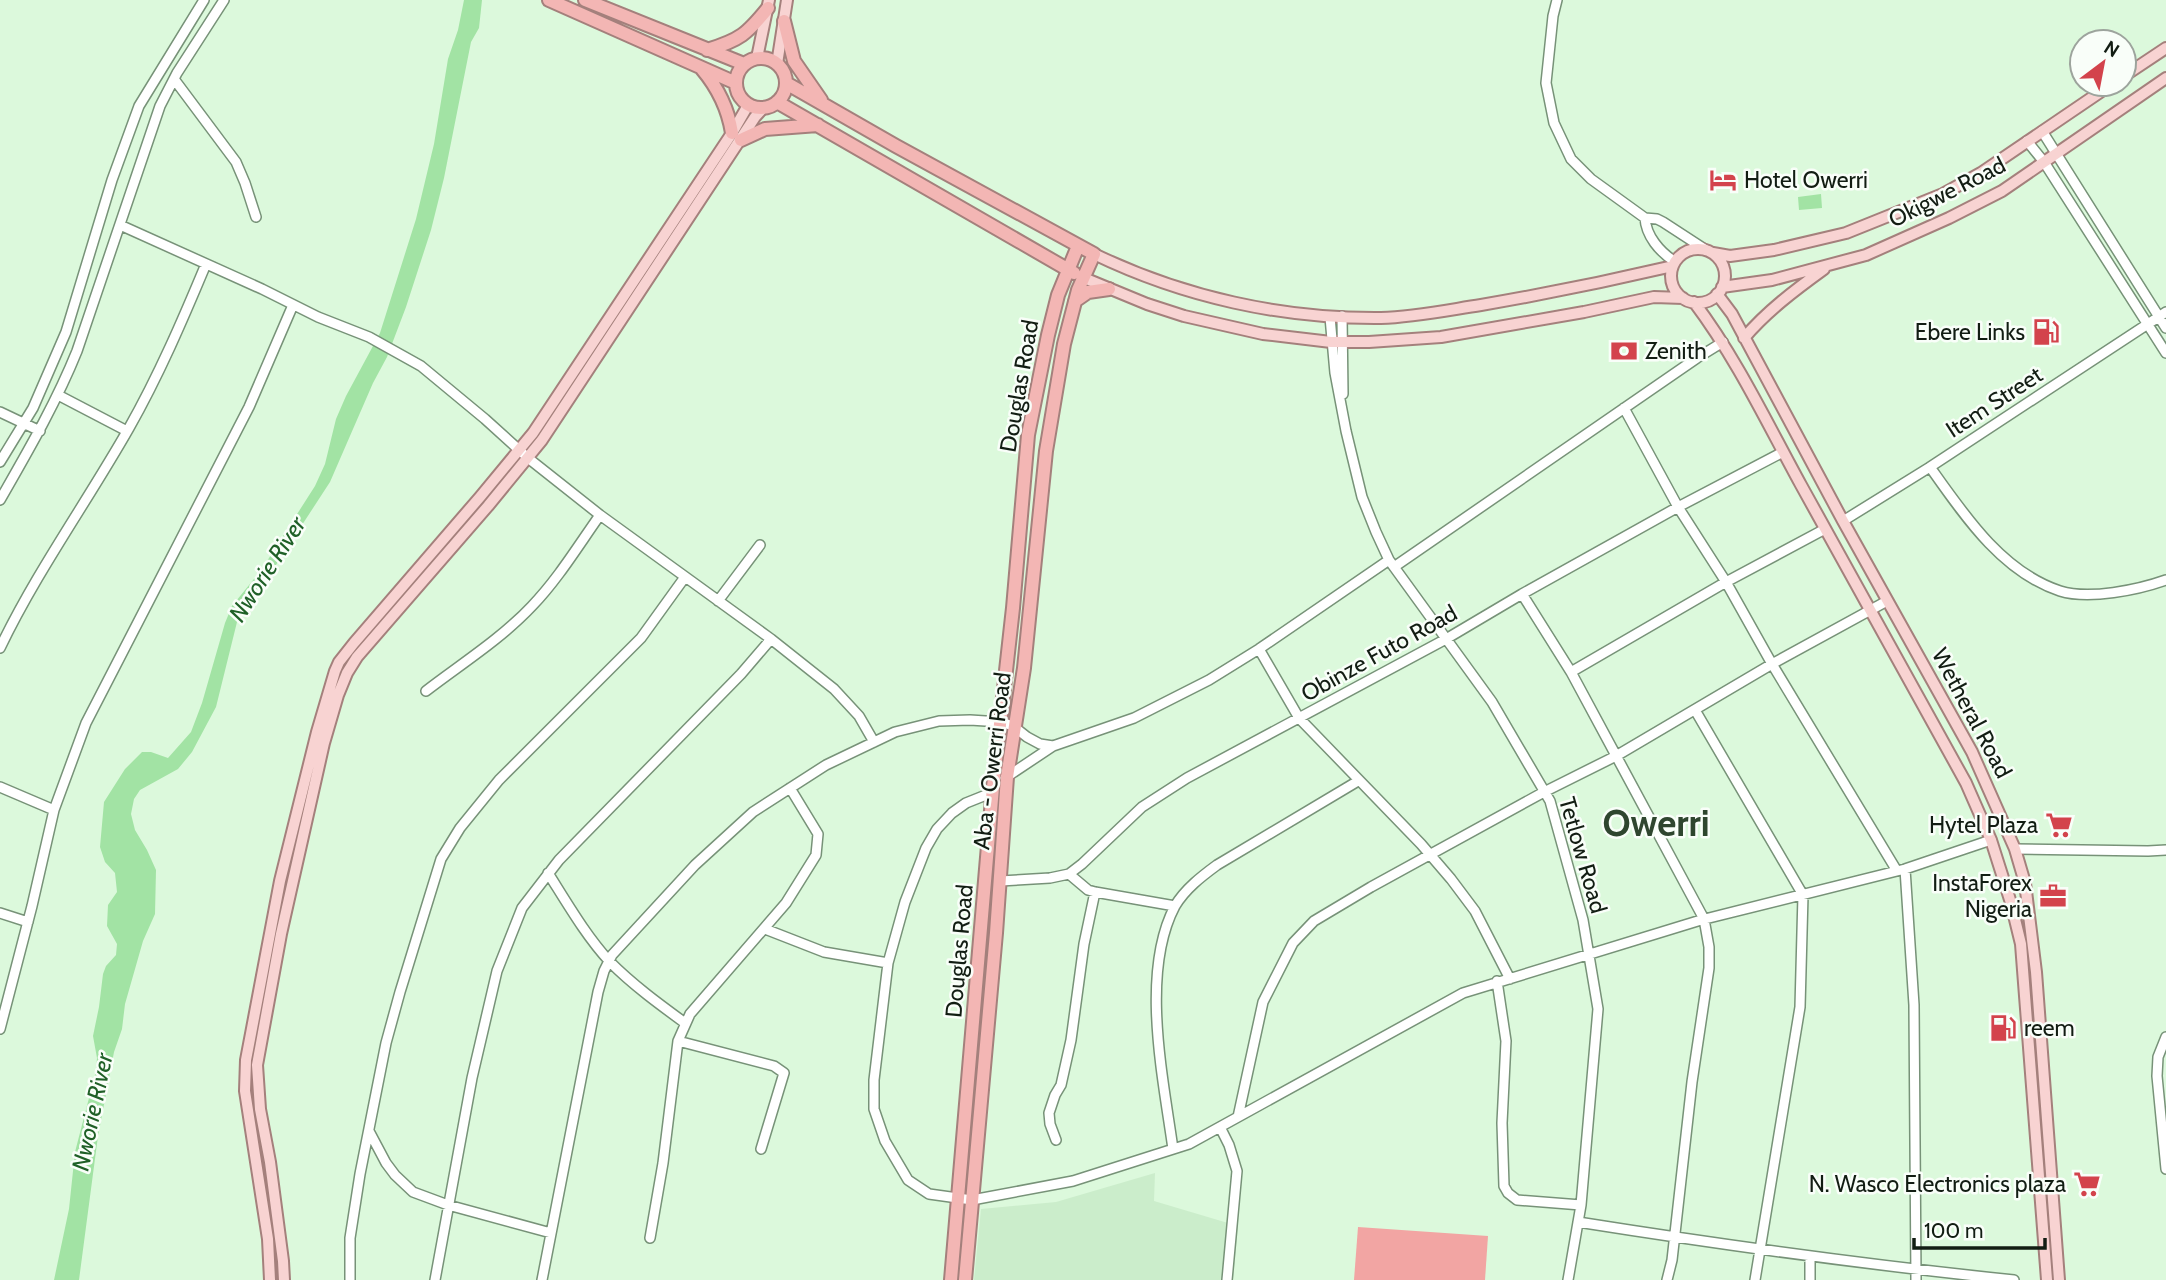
<svg xmlns="http://www.w3.org/2000/svg" width="2166" height="1280" font-family="Cabin,sans-serif">
	<rect width="100%" height="100%" fill="#dcf9dc"/>
	<path fill="#cbedcb" d="M1155,1173l-1,28 84,25 -5,54h-259l7,-71 75,-7z"/>
	<path fill="#f2a5a3" d="M1358,1227l130,9 -3,44h-131z"/>
	<path fill="#a2e3a4" d="M464,0h18l-3,28 -8,14 -27,136 -13,52 -25,77 -19,50 -14,26 -43,99 -56,86 -28,34 -9,20 -21,85 -24,45 -14,17 -38,21 -6,9 -3,15 4,16 12,20 9,20 -1,44 -12,27 -18,63 -3,25 -8,23 -16,84 -19,144h-25l15,-71 6,-57 21,-81 1,-13 -4,-22 6,-29 4,-33 3,-8 10,-11 1,-11 -10,-18 1,-21 9,-13 -2,-19 -10,-11 -5,-15 4,-45 21,-33 17,-17h9l17,6 23,-26 11,-29 23,-80 7,-17 30,-37 53,-83 10,-22 11,-45 10,-23 34,-63 36,-114 18,-75 14,-85 10,-29z
		M1821,194l1,14 -23,2 -1,-13z"/>
	<g fill="none" stroke-linecap="round" stroke-linejoin="round">
		<defs>
			<path id="minor" d="M1557,0l-4,16 -7,67 8,40 17,36 20,20 54,39 12,1 6,3 43,28
				M174,79l62,83 9,21 11,34
				M2042,131l124,197
				M2027,141l17,21 122,191
				M1645,218c1,18 15,34 29,43
				M120,225l142,64 56,28 51,20 52,29 64,53 43,39 72,57 171,124 63,50 25,27 15,26
				M1342,316l1,78
				M1330,317l5,56 11,58 16,66 14,35 13,28 103,142 58,99 33,119 15,89 -17,196 -13,75
				M58,395l69,36
				M1624,408l54,99 48,75 46,82 125,207
				M0,412l40,19
				M0,462l33,-54 33,-76 46,-152 27,-74 65,-106
				M1930,467c34,48 72,105 130,124 29,9 78,-1 106,-11
				M0,500c28,-49 56,-97 77,-149l83,-245 17,-33 47,-73
				M1843,521l87,-54 236,-155
				M1394,567l303,-209 26,-16
				M1522,594l49,78 133,247 5,28v21l-17,114 -20,178 -5,20
				M718,601l42,-56
				M0,648c37,-77 87,-146 129,-220 30,-53 54,-109 77,-164
				M1259,649l40,69 122,126 30,35 24,32 35,68
				M1571,672l155,-90 99,-53
				M426,691c35,-27 75,-52 106,-85 26,-27 46,-60 68,-91
				M1695,710l108,185 -3,112 -45,273
				M1005,778l48,-32 81,-28 75,-38 50,-31 130,-89
				M0,787l54,23 32,-87 163,-316 44,-102
				M994,787l-8,8 -20,8 -14,10 -15,16 -11,19 -21,54 -17,61 -14,117v29l11,32 23,39 21,14 43,6 101,-19 116,-37 274,-151 238,-73 204,-51 86,-29
				M2015,849l133,2 18,-1
				M1905,869l9,136 2,275
				M548,873c19,30 38,63 62,89 23,23 49,42 75,61
				M1069,874l19,16 7,2 80,14
				M1000,881l50,-3 19,-4 13,-10 60,-57 45,-29 259,-139 76,-45 156,-87 105,-55
				M0,913l28,9
				M765,929l59,23 64,11
				M1497,981l9,60 -4,82 2,63 4,7 9,7 64,5
				M0,1029l32,-123 22,-96
				M2166,1037l-8,20 -1,19 9,93
				M678,1041l96,25 10,7 -23,76
				M1238,1117l25,-115 30,-59 21,-22 57,-34 173,-95 72,-36 156,-92 115,-63
				M1220,1127l9,18 8,26 -10,109
				M369,1131l17,32 9,12 18,17 35,13 103,28
				M1056,1140l-6,-16 -1,-11 6,-18 6,-10 10,-45 13,-96 11,-52
				M1173,1149c-10,-72 -33,-177 2,-243 10,-17 27,-30 42,-41l141,-84
				M1578,1222c145,23 290,43 436,58
				M650,1238l13,-75 15,-122 12,-27 96,-111 30,-48 2,-21 -28,-46
				M350,1280v-42l10,-64 26,-131 14,-51 41,-133 19,-31 39,-48 142,-142 44,-61
				M435,1280l37,-202 25,-107 25,-63 37,-48 182,-186 30,-35
				M542,1280l56,-288 6,-21 8,-16 83,-90 58,-53 73,-47 69,-33 44,-11 31,-1 31,2 12,4 14,11 13,7 13,2
				M1810,1280v-24"/>
			<path id="major" d="M757,58l12,-58
				M777,64l10,-64
				M2124,76l42,-28
				M1671 276a27 27 0 1 1 54 0a27 27 0 1 1-54 0Z
				M1713,253l17,3 44,-6 72,-17 97,-39 38,-21 131,-89
				M1094,254c89,43 188,65 287,64 33,-1 67,-8 100,-13 64,-11 128,-24 192,-39
				M1084,278l63,26 37,12 79,18 68,8h38l72,-5 143,-25 70,-15 29,1
				M1722,287l50,-7 94,-25 83,-37 53,-27 164,-113
				M1717,294l15,20 111,207 129,231 43,97 10,34 11,89 23,308
				M1694,302c43,57 73,121 107,183 55,100 110,199 165,298l25,57 20,63 10,41 26,336
				M1744,338c23,-27 51,-48 80,-69
				M270,1280l-2,-41 -23,-148 1,-31 34,-179 37,-149 18,-61 4,-9 15,-19 126,-146 53,-64 199,-300 15,-26 -2,-5
				M284,1280l-1,-19 -13,-99 -10,-53 -3,-44 24,-131 43,-191 14,-48 9,-22 10,-16 131,-151 54,-66 213,-323 9,-10"/>
			<path id="highway" d="M549,0l187,83
				M585,0l159,64
				M784,21l10,40 27,39
				M707,50c33,-10 40,-16 61,-42
				M736 83a25 25 0 1 1 50 0a25 25 0 1 1-50 0Z
				M702,69c16,19 26,39 30,64
				M786,83l110,63 198,108 -16,36 -14,54 -18,107 -22,217 -17,109 -11,156 -31,347
				M777,102l297,171
				M741,140l24,-11 53,-4
				M1075,301l13,-9 21,-3
				M951,1280l42,-493 20,-179 15,-173 20,-100 10,-40 20,-49"/>
		</defs>
		<use href="#minor" stroke="#779278" stroke-width="12"/>
		<use href="#major" stroke="#a4807c" stroke-width="14"/>
		<use href="#highway" stroke="#a4807c" stroke-width="16"/>
		<use href="#minor" stroke="#fff" stroke-width="9"/>
		<use href="#major" stroke="#f8d3d2" stroke-width="10"/>
		<use href="#highway" stroke="#f3b6b4" stroke-width="12"/>
	</g>
	<defs>
		<symbol id="hotel-bare" viewBox="-9 -9 18 18"><path d="M-6-4.5h1.5V1H6V5H4.5V3h-9V5H-6ZM-4 0a1.8 1.8 0 1 1 3.6 0ZM.5 0V-2.5h3Q6-2.5 6 0Z" fill="#d3434c" stroke="#f9fef9" stroke-width="2.5" paint-order="stroke"/></symbol>
		<symbol id="fuel-bare" viewBox="-9 -9 18 18"><path d="M-5.5-6h7V0h2V4h1.3V-2.5L3-4.5l.8-.8L6-3V5H2.5V1h-1V6h-7ZM-4.2-4.7v3.2H.2V-4.7Z" fill="#d3434c" stroke="#f9fef9" stroke-width="2.5" paint-order="stroke"/></symbol>
		<symbol id="bank-bare" viewBox="-9 -9 18 18"><path d="M-6-4H6V4H-6ZM0-2.3a2.3 2.3 0 1 0 0 4.6a2.3 2.3 0 1 0 0-4.6Z" fill="#d3434c" stroke="#f9fef9" stroke-width="2.5" paint-order="stroke"/></symbol>
		<symbol id="supermarket-bare" viewBox="-9 -9 18 18"><path d="M-6-5.5h2.5l.6 2H6L4.5 2H-2.5L-4.4-4H-6ZM-1.5 3.2a1.3 1.3 0 1 0 .1 0ZM3 3.2a1.3 1.3 0 1 0 .1 0Z" fill="#d3434c" stroke="#f9fef9" stroke-width="2.5" paint-order="stroke"/></symbol>
		<symbol id="office-bare" viewBox="-9 -9 18 18"><path d="M-6-3h4V-5.5h4V-3h4V5H-6ZM-1-4.5V-3h2v-1.5ZM-6 0V1H6V0Z" fill="#d3434c" stroke="#f9fef9" stroke-width="2.5" paint-order="stroke"/></symbol>
	</defs>
	<g fill-rule="evenodd">
		<use href="#hotel-bare" x="1704" y="161" width="38" height="38"/>
		<use href="#fuel-bare" x="2027" y="313" width="38" height="38"/>
		<use href="#bank-bare" x="1605" y="332" width="38" height="38"/>
		<use href="#supermarket-bare" x="2040" y="806" width="38" height="38"/>
		<use href="#office-bare" x="2034" y="877" width="38" height="38"/>
		<use href="#fuel-bare" x="1984" y="1009" width="38" height="38"/>
		<use href="#supermarket-bare" x="2068" y="1165" width="38" height="38"/>
	</g>
	<g text-anchor="middle" dominant-baseline="central" stroke-width="5" stroke-linejoin="round" paint-order="stroke">
		<g font-size="23" fill="#121d13" stroke="#f9fef9" text-anchor="end">
			<text x="1744" y="180" text-anchor="start">Hotel Owerri</text>
			<text x="2025" y="332">Ebere Links</text>
			<text x="1645" y="351" text-anchor="start">Zenith</text>
			<text x="2038" y="825">Hytel Plaza</text>
			<text x="2032" y="883">InstaForex<tspan x="2032" dy="26">Nigeria</tspan></text>
			<text x="2024" y="1028" text-anchor="start">reem</text>
			<text x="2066" y="1184">N. Wasco Electronics plaza</text>
		</g>
		<g font-size="23" fill="#121d13" stroke="#f9fef9">
			<text transform="translate(1947 192) rotate(-27)">Okigwe Road</text>
			<text transform="translate(1019 386) rotate(-80)">Douglas Road</text>
			<text transform="translate(1994 402) rotate(-33)">Item Street</text>
			<text transform="translate(1379 653) rotate(-29)">Obinze Futo Road</text>
			<text transform="translate(1972 713) rotate(62)">Wetheral Road</text>
			<text transform="translate(992 761) rotate(-83)">Aba - Owerri Road</text>
			<text transform="translate(1583 855) rotate(74)">Tetlow Road</text>
			<text transform="translate(959 951) rotate(-85)">Douglas Road</text>
		</g>
		<g font-size="24" font-style="italic" fill="#1f6027" stroke="#f9fef9">
			<text transform="translate(267 569) rotate(-57)">Nworie River</text>
			<text transform="translate(92 1112) rotate(-78)">Nworie River</text>
		</g>
		<g font-size="37" font-weight="bold" fill="#2f462f" stroke="#f9fef9">
			<text x="1656" y="822">Owerri</text>
		</g>
	</g>
	<g transform="translate(2103 63) rotate(32)"><circle r="33" fill="#f9fef9" stroke="#9da49d" stroke-width="2"/>
	<path d="M0-5L12 26L0 18L-12 26Z" fill="#d3434c"/>
	<text y="-10" font-size="19" font-weight="bold" text-anchor="middle" fill="#121d13">N</text>
	</g>
	<path d="M1914 1238v10h131v-10" fill="none" stroke="#121d13" stroke-width="3.5"/>
	<text x="1924" y="1238" font-size="21" fill="#121d13" stroke="#f9fef9" stroke-width="5" paint-order="stroke">100 m</text>
</svg>
